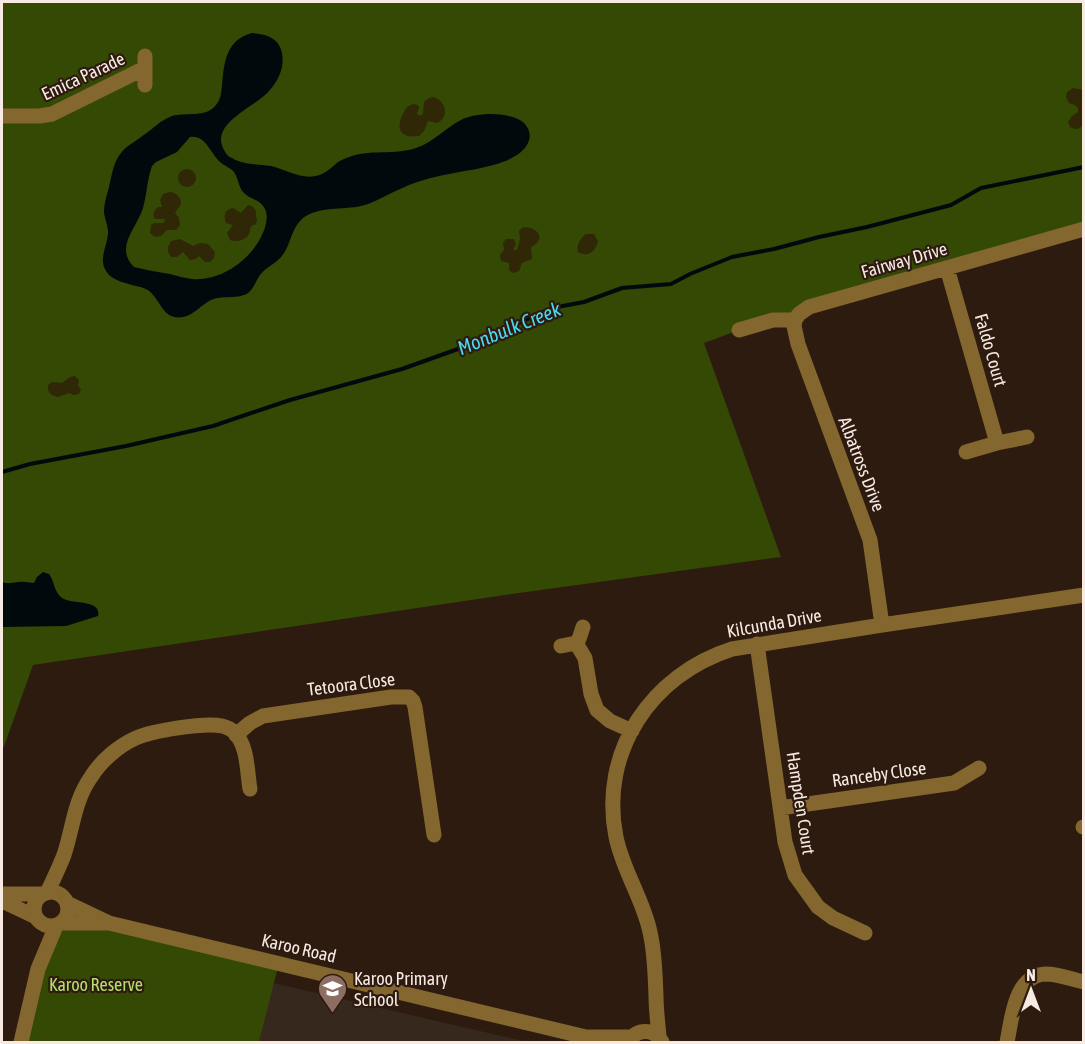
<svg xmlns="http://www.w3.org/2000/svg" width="1085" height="1044" font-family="'Asap Condensed',sans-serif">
	<rect width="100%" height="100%" fill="#2e1b10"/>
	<path fill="#37281d" d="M273,983l254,59h-268z"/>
	<path fill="#344904" d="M2,2h1081v227l-344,101 -35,13 77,214 -276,38 -472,70 -31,87z
		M82,923l197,40 -20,79h-238l35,-116z"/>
	<path fill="#2f2706" d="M1073,88l11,2 -1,34 -3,4 -5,1 -5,-2 -2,-5 4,-6 6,-4v-4l-3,-3 -6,-2 -3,-6 1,-5z
		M434,97c12,5 16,20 3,26l-9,-2 -4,10 -5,5c-24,3 -23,-13 -12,-29l6,-3 5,1 1,3 -2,6 4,2 2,-3 1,-11 5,-4z
		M178 178a9 9 0 1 1 18 0a9 9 0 1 1-18 0Z
		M170,192c7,1 11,5 11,12l-6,9 4,5 1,7 -4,5h-9l-6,6 -6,1 -5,-4 1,-8 3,-2h9l2,-2 -1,-2h-9c-3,-4 -1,-9 3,-12h4l-2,-7 3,-6z
		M248,205l4,1 4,5v5l1,4 -1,4 -5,2c-1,3 -1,6 -2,8 -4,7 -13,8 -19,6l-3,-7 6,-8 -7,-2c-3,-7 -1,-14 7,-15l8,5z
		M523,227c15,0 24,12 8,20l1,12 -10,4 -3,8 -6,2 -4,-3v-7l-8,-2 -1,-6 4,-5 -1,-7 3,-4h8l2,5 -3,6h4l3,-11 -1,-8z
		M586,234h8l4,7c-2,10 -10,17 -20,11 -2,-7 2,-13 8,-18z
		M180,239l13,7 7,-3 8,1 7,8 -1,6 -4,4h-5l-6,-6 -3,3 -6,1 -7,-8 -6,5h-6l-3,-5v-5l3,-6z
		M75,376l4,4 -1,6 3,3 -2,5 -5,1 -5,-2 -11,4c-7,-1 -11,-5 -10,-12l4,-3 10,1 8,-6z"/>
	<path fill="#000a0d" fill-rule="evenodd" d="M252,33c11,1 23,3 28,14 3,6 3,14 2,20 -2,10 -9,21 -17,28 -14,13 -53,29 -42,53 2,4 4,8 9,10 11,7 26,6 39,8 17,4 33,16 51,8 6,-3 11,-8 16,-12 29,-16 50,-5 78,-14 18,-6 29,-20 45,-28 15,-8 52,-9 64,4 5,6 6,13 3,19 -11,23 -58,26 -79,31 -17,3 -35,8 -51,16 -12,5 -24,13 -37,16 -18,4 -42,0 -58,12 -11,9 -12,24 -19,35 -6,10 -17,13 -24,22 -5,7 -7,17 -16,20 -11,4 -22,0 -33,5 -10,5 -17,15 -28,17 -18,3 -21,-12 -30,-22 -4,-6 -11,-8 -17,-9 -10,-3 -24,-5 -30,-15 -8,-12 2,-26 2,-39 0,-6 -3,-13 -4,-19 0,-10 3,-18 5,-26 4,-17 5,-30 19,-41 6,-4 12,-8 17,-12 9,-6 16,-14 27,-18 15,-4 34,2 44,-11 5,-6 5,-12 6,-19 2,-24 4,-46 30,-53zM190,137c16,-2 20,16 30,25 4,4 10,5 14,10 5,7 4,15 10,21 7,7 16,6 21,16 5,10 -2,26 -8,35 -14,21 -39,37 -65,35 -7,-1 -15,-3 -22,-5 -12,-2 -24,-4 -36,-7 -20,-20 3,-39 9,-59 4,-14 4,-28 9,-42l4,-4 21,-10z
		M43,572l6,2c6,8 5,20 15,25 10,5 38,1 34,17l-32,10 -64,1v-45c8,3 14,-1 23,0 3,0 6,1 9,1l3,-6z"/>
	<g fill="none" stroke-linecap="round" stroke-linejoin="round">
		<path stroke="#000a0d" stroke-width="4" d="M2,472l28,-8 96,-18 87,-20 77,-26 112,-31 70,-25 80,-36 32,-6 38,-14 49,-4 19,-10 42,-17 42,-8 45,-12 48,-10 84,-22 30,-17 103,-21"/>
		<path stroke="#83672e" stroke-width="15" d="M145,56v29
			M2,116h38l12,-2 93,-46
			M947,268l50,175
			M795,320l-1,6 4,18 72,196 12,85
			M739,330l34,-10h22l4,-6 10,-7 275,-78
			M966,452l31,-9 30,-6
			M576,643l9,15 6,36 6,16 13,11 22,10
			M757,644l28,198 10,33 23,32 15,11 32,15
			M561,646l15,-3 3,-4 4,-12
			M236,735l14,-12 13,-7 128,-19h18l4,4 2,6 19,128
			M780,808l174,-25 25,-15
			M1083,827h1
			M34 909a17 17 0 1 1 34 0a17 17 0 1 1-34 0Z
			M47,893c6,-13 12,-25 17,-38 9,-27 10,-54 27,-78 10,-16 27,-31 45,-39 16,-7 68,-16 86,-12 4,1 9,3 12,6 14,13 13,40 16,57
			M2,894h42
			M2,901l34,16
			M67,903l42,20 477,114h46
			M62,923h44
			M659,1037c-1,-14 -3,-27 -3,-41 -1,-22 -1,-42 -6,-64 -7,-33 -27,-61 -34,-95 -17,-85 35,-162 116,-188l150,-24 202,-30
			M21,1042l17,-73 18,-43
			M628,1042c9,-14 26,-14 34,0
			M1007,1042c5,-23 7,-67 39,-68 12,0 25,5 38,8"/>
	</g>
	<defs>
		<symbol id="school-pin" viewBox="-11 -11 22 30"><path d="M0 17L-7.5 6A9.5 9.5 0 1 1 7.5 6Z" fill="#8d6e63" stroke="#2e1b10"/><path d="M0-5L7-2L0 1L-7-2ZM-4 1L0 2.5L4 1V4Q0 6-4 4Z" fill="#fff"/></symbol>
	</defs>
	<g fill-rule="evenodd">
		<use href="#school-pin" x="316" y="972" width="33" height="45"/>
	</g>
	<g text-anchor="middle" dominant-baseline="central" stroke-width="4.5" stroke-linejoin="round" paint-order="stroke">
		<g font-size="18" fill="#f8eae3" stroke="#2e1b10">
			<text transform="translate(83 76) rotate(-25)">Emica Parade</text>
			<text transform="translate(904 260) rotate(-16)">Fairway Drive</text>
			<text transform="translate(991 350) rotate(74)">Faldo Court</text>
			<text transform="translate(862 464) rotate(69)">Albatross Drive</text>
			<text transform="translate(774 623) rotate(-10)">Kilcunda Drive</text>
			<text transform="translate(351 684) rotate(-7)">Tetoora Close</text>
			<text transform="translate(879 774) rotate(-8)">Ranceby Close</text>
			<text transform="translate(801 803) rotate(81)">Hampden Court</text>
			<text transform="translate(299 948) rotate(13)">Karoo Road</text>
		</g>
		<g font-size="18" fill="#f8eae3" stroke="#2e1b10" text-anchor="start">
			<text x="354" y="978">Karoo Primary<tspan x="354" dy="21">School</tspan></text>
		</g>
		<g font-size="18" fill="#b3e06a" stroke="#2e1b10">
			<text x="96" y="984">Karoo Reserve</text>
		</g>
		<g font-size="20" font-style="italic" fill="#4bd9f2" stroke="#2e1b10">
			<text transform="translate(509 328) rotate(-22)">Monbulk Creek</text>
		</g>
	</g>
	<rect width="1085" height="1044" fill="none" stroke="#f8eae3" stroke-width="6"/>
	<g transform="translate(1031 990)" stroke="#2e1b10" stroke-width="4.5" paint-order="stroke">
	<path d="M0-4.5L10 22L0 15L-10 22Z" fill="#f8eae3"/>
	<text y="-9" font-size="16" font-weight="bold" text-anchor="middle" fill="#f8eae3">N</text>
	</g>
</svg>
